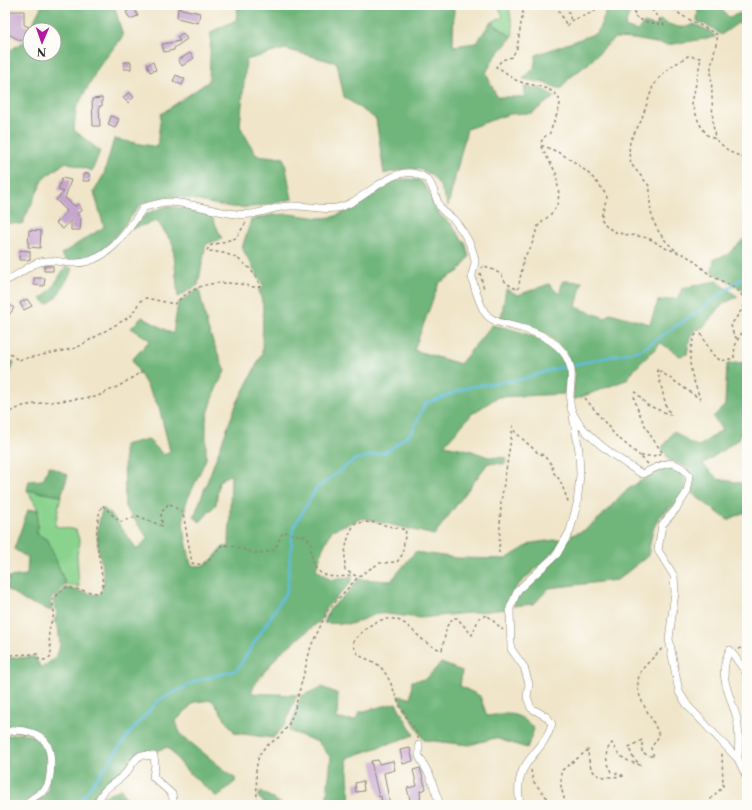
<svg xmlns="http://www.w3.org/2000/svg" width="752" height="810" font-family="'Libre Caslon Text',serif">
	<rect width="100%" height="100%" fill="#fdfcf7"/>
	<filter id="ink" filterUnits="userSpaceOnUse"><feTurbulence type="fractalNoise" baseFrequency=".025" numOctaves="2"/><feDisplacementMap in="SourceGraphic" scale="8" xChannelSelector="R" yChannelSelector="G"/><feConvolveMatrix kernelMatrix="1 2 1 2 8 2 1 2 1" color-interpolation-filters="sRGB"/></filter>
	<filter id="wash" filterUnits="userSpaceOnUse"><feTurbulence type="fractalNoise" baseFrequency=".012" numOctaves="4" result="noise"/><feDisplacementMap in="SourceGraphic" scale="16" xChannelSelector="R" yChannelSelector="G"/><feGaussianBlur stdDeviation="0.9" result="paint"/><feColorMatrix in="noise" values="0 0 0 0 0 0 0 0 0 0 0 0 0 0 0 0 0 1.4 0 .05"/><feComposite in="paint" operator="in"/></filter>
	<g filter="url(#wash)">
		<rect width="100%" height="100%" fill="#f0e5c9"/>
		<path fill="#8ad38f" stroke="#5a7f5d" d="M498,5h12c-2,11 5,20 2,32l-21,-15 12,-5z
			M27,490l34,6 -6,30 21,4 4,13 -3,11 2,33 -13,-2 -18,-44 -11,-7 1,-25z"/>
		<path fill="#6fb57a" stroke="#4d7052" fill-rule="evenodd" d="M42,5h72l9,31 -25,32 -22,41 -2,21 26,21 -8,20 -26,-9 -22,16 -22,46 -17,-1v-173l3,2 16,-11zM30,30h24v24h-24z
			M238,5h216l-1,41 23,-3 15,-21 21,15 -18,21 -8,15 11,24h27l1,-11 20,4 9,7 -22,16 -23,1 -42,15 -19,77c-12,-38 -26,-43 -64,-32l-8,-55 -32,-22 -7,-34 -52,-14 -39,11 -6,66 16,29 28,3 8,41c-19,5 -40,10 -60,8 -33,-3 -56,-19 -90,-3 -4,3 -8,10 -12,14 -18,22 -31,46 -65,42l-4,-6 43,-27 -10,-35 10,-18 10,-35 43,8 4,-33 48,-33 2,-49 25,-12z
			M608,5h24l-7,22 12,4 7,-8 11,3 5,-6c11,5 22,11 34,4l16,7 6,6 -49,8 -33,-6 -19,-1c-10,8 -17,17 -26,25 -11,9 -21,14 -28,26l-17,-6 -21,-4 11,-11 2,-13 61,-22 8,-18 -1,-8z
			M717,5l12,12 18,-6v16l-9,-4 -17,12 -9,-7 -15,-7 1,-13z
			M407,179l13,1 8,10 7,19 7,8 9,7 15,21 3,12 -10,14 -20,12 -25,67 46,14 32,-39c26,5 75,16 75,50 0,6 -2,13 -3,19l-66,3 -25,16 -29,32 25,5 19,7 19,1 -2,6 -17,-1 -54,72 -71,-17 -31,12 -9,18 -7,21 15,11 22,-3 -4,8 -23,23 -6,13 -40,32 -24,29 -5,11 46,2 -12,30 -12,13 -38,-5 -23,-33 -18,2 -18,19 4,13 57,46 -20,17 -30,-26 -19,-24 -15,5h-15l-10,10 -4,8 -23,17 -8,18h-62l12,-8 5,-7 2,-39 -18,-19 -27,-2v-72l30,-1 6,11c21,-13 20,-18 17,-42l-4,-4 3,-8 -4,-14 13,-12 30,7 4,-1c8,-13 1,-29 -1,-43 -3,-15 -1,-29 4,-43l11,10 23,31 11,-11 -23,-31 -1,-62 24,-6 16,16 6,-4 -11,-44 -27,-47 18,-20 -19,-12 11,-11 31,17 5,-31 21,-14 9,40 17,42 -9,18 -10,31v39l-20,44 -3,22 8,40c17,4 22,-7 32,-18h6l2,-73 -12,7 -3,23 -16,18 -6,-5 42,-112 26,-51 1,-48 -4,-16 5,-3 -22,-39 9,-28 21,-5 17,-1 30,4 14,-1 15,-6 45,-30z
			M169,206l41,6 12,27 -16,5 -8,41 -20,12 -5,-53 -16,-23 -26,8c12,-14 20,-19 38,-23z
			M747,236v54l-1,4 -7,-7 -27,-15 2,-13 13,-4z
			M66,266l7,3 -2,4 -15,25 -9,6 -6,-5 11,-11z
			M563,281l19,1 -6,25 29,11 5,-5 40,11 8,-23 21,-3 3,-10 35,-7 21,16 -14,6 -22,25 -5,-1 -7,10 -3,17 -7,2 -19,-13 -26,26 -9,11 -53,20 2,-26 -10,-23 -19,-17 -45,-15 5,-30 12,6 31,-11 10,10z
			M5,359l9,3 -5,14 -4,3z
			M747,362v62l-5,1 -3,14 -36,25 15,15 29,5v27l-19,9 -38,-28c7,-23 -2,-25 -21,-32l-7,-12 12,-17 17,13 8,2 23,-16 -9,-13 12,-12 2,-41z
			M49,466l19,9 -7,21 -34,-6 2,-9 14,-1z
			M669,466c8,2 14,4 16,13 7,23 -23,29 -29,44 -5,9 -6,23 -8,33l-31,24 -68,8 -15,16 -21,2 7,-15 52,-56 13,-5 16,-13 23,-25 24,-16z
			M38,509l-1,25 11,6 18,45 -16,15 2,11 -27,-10 -18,-12 2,-12 18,-2 1,-17 -14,-9 14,-39z
			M562,539l-9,14 -37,34 -9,22 -87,9 -41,-5 -28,11 -27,-1 6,-14 22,-21 6,-9 33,2 24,-29 42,6 49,1 26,-16z
			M441,663l21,8 -2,15 20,10 7,20c23,-3 31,-5 47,13l-7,19 -32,-10 -26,7 -45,-5 -26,-44 13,2 1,-17 14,-2z
			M322,687l16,7 -1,25 18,1 5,-8 36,-9 18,32 -67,23 3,47h-24l5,-47 -13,-16 -29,-11 12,-35z
			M22,733l17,5 7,9 1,36 -23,22h-19v-69z
			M121,789l8,16h-30l3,-8z
			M261,791l22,14h-16l-9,-8z"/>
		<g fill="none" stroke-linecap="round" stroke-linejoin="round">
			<path stroke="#61bedf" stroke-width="2.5" d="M77,805l55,-75 27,-30 37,-19 41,-11 50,-79 6,-63 23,-39 38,-29 34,-9 24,-19 13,-28 44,-17 54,-8 31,-10 87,-19 53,-36 45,-33 8,-10"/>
		</g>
		<g id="blocks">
			<path fill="#c6a5ce" d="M134,8l4,8 -8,3 -4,-7z
				M178,8l22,5 -2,10 -21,-5z
				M5,11h19v14l5,2 -8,14 -16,-9z
				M183,33l4,6 -13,9v2l-10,2 -2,-8 18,-3 -3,-4z
				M190,53l4,5 -12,8 -4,-6z
				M124,62h7v7h-7z
				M153,62l3,8 -6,2 -3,-7z
				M176,75l9,4 -3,6 -9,-4z
				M129,92l5,5 -6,6 -5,-5z
				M102,98v8h-3l1,20h-7l-1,-27z
				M111,116l8,3 -4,9 -7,-3z
				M89,173l1,8h-7v-7z
				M62,178l9,2 -6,18 10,8 4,-2 3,7 -5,2 4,7 -1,10h-9v-10l-8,9 -7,-6 11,-12 -11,-11 8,-8 -6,-2z
				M29,230l12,1 -1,17 -12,-1z
				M20,250l10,1v9h-11z
				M44,266h9v5h-9z
				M34,278h11l-1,8 -10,-1z
				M27,299l5,7 -8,4 -4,-7z
				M9,304l5,4 -5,7 -4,-3v-4z
				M410,748l3,13 -10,3 -3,-14z
				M378,760l1,4 14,-3 2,9 -11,3 6,32h-8l-1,-9 -2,1 -4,-17 -4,-19z
				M420,768l6,21 -6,2 1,14h-7v-5h-4l-3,-12 10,-2 -4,-16z
				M363,781l1,10 -8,1 -1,-9z"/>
		</g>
	</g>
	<g filter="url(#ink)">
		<use href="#blocks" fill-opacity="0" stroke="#8e887a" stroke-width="1"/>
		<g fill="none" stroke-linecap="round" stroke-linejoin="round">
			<defs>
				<path id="minor" d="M5,281c12,-4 25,-17 35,-19 16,-4 22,2 36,1 33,-1 51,-32 68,-56 7,-1 16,-5 24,-5 23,0 45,10 68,12 22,3 36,-8 55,-8 15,-1 31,4 45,2 31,-5 59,-52 91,-29 6,5 9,21 13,28 4,7 10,8 15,14 9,11 18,26 20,40 0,5 -2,9 -3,14 0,7 9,33 14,39 7,9 25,11 35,14 15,4 32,12 42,24 14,18 6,31 7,50 1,27 51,59 72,72 22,-9 30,-20 48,2l-3,16 -11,17 -14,16 -4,25 16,26 1,16 -6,47 10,53 9,14 50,53 9,19
					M5,733c13,-6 38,-1 43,14 4,9 3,25 1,34 -2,14 -18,13 -22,24
					M419,745v11l11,20 10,29
					M738,759c1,-14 2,-30 -2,-44 -7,-22 -19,-42 -6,-65l17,24
					M96,805c9,-23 23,-21 33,-36 5,-7 4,-9 12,-14l13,1 1,9 -2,12 19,17 2,11
					M520,805c-8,-46 20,-45 32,-81l-5,-7 -16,-9 -4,-11 2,-13 -5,-17 -13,-18 -1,-41 8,-18 39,-36 13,-23 7,-27 3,-29 -1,-24 -6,-35"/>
			</defs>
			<use href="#minor" stroke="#8e887a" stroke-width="8"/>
			<path stroke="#8e887a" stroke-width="1.5" stroke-dasharray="3 3" stroke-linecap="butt" d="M524,5l-7,43 -5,9 -10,3 -6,7c8,3 12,8 18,12 12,8 44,5 46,24 0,6 -8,22 -10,30l-7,5 -3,7
				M556,5l11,21 4,-5 22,-9 10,-7
				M567,5l4,16
				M636,5l-2,11 11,6 19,3 -16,-20
				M669,5l12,10 37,20 -7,32 2,57 2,15
				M747,128v8
				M675,250c-22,-20 -26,-34 -25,-63l-19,-23 -2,-11 1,-12 11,-20 12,-35 7,-9 9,-9 19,-12 13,2 -9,45 7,20 8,12 8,4 15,13 17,7
				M482,268l1,-3 18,9 5,9 12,7 6,-33 7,-10 7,-21 15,-14 4,-7 2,-10 -3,-22 -16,-28c26,8 54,28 67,52l-6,21c13,23 31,13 51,22 4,2 8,6 13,8 8,3 17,5 25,10 8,5 14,13 22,18 14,8 21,8 32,22l-1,10 -12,17 2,8 4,6
				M480,273l4,16
				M5,350l13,10 58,-12 55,-32 9,-15 6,-3 28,6c23,-20 36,-23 66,-20 8,1 14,5 21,2 -12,-24 -28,-34 -54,-35l2,-5 27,-8 11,-17
				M585,398l30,37 25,21
				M5,414l18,-8 18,-3 55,-6 23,-11 24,-15
				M648,464l-8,-8h13l10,-3c-13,-16 -25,-38 -29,-57l2,-4 11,13 24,10 -5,-9 -9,-37 43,30c-2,-8 -5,-14 -7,-21 -5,-15 -4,-37 6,-48l13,24 9,7 13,-3c0,-14 4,-21 13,-31
				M499,553l2,-51 12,-76 2,6 23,21 5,2 9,10 1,7 7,8 9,24
				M744,647l3,-4
				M738,649l9,-2
				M5,655l32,-1 1,5 6,1 6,-2c3,-9 -2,-17 -1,-26 2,-17 8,-12 3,-32l14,-13 29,6 5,-1 3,-7c-3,-30 -12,-50 -1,-80l18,17 18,-6 24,10 -1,-13 8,-10 14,10 9,50c15,5 21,-7 30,-18 21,0 30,14 52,5l9,-18 21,4 7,6c0,6 0,14 2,20 5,17 24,16 38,13
				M418,739c0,-10 -8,-16 -13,-24 -9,-14 -12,-32 -22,-45 -12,-16 -26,-6 -30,-28 14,-17 35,-34 56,-15 11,10 18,19 33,23l5,-24 6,-8h4l15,17 7,-17 8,-3 16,15
				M531,770l2,11 20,24
				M264,805l-7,-6 -1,-30 3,-14 6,-8 14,-10 9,-11 6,-14 17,-66 17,-36 30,-33 10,-7 12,-7 17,-1 5,-7 4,-25 -35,-8 -16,1c-9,15 -11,29 -10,47l13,7
				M566,805l-5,-18v-16l27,-21c1,30 13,28 37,26l-13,-4c-6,-11 -9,-19 0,-29 8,15 12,17 28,22l-8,-9 -3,-9 13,-7v13l12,4 -3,-9 8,-12c-6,-22 -28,-39 -19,-63 2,-6 18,-19 23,-26
				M708,805l4,-8 11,-10 -1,-34"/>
			<use href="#minor" stroke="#fff" stroke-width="7"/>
		</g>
	</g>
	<rect width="752" height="810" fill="none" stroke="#fdfcf7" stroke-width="20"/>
	<g transform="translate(42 42) rotate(182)"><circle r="19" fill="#fdfcf7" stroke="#a9a8a5"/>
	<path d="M0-3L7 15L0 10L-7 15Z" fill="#b5179e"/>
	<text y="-6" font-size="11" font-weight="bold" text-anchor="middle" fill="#2b2b2b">N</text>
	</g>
</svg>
